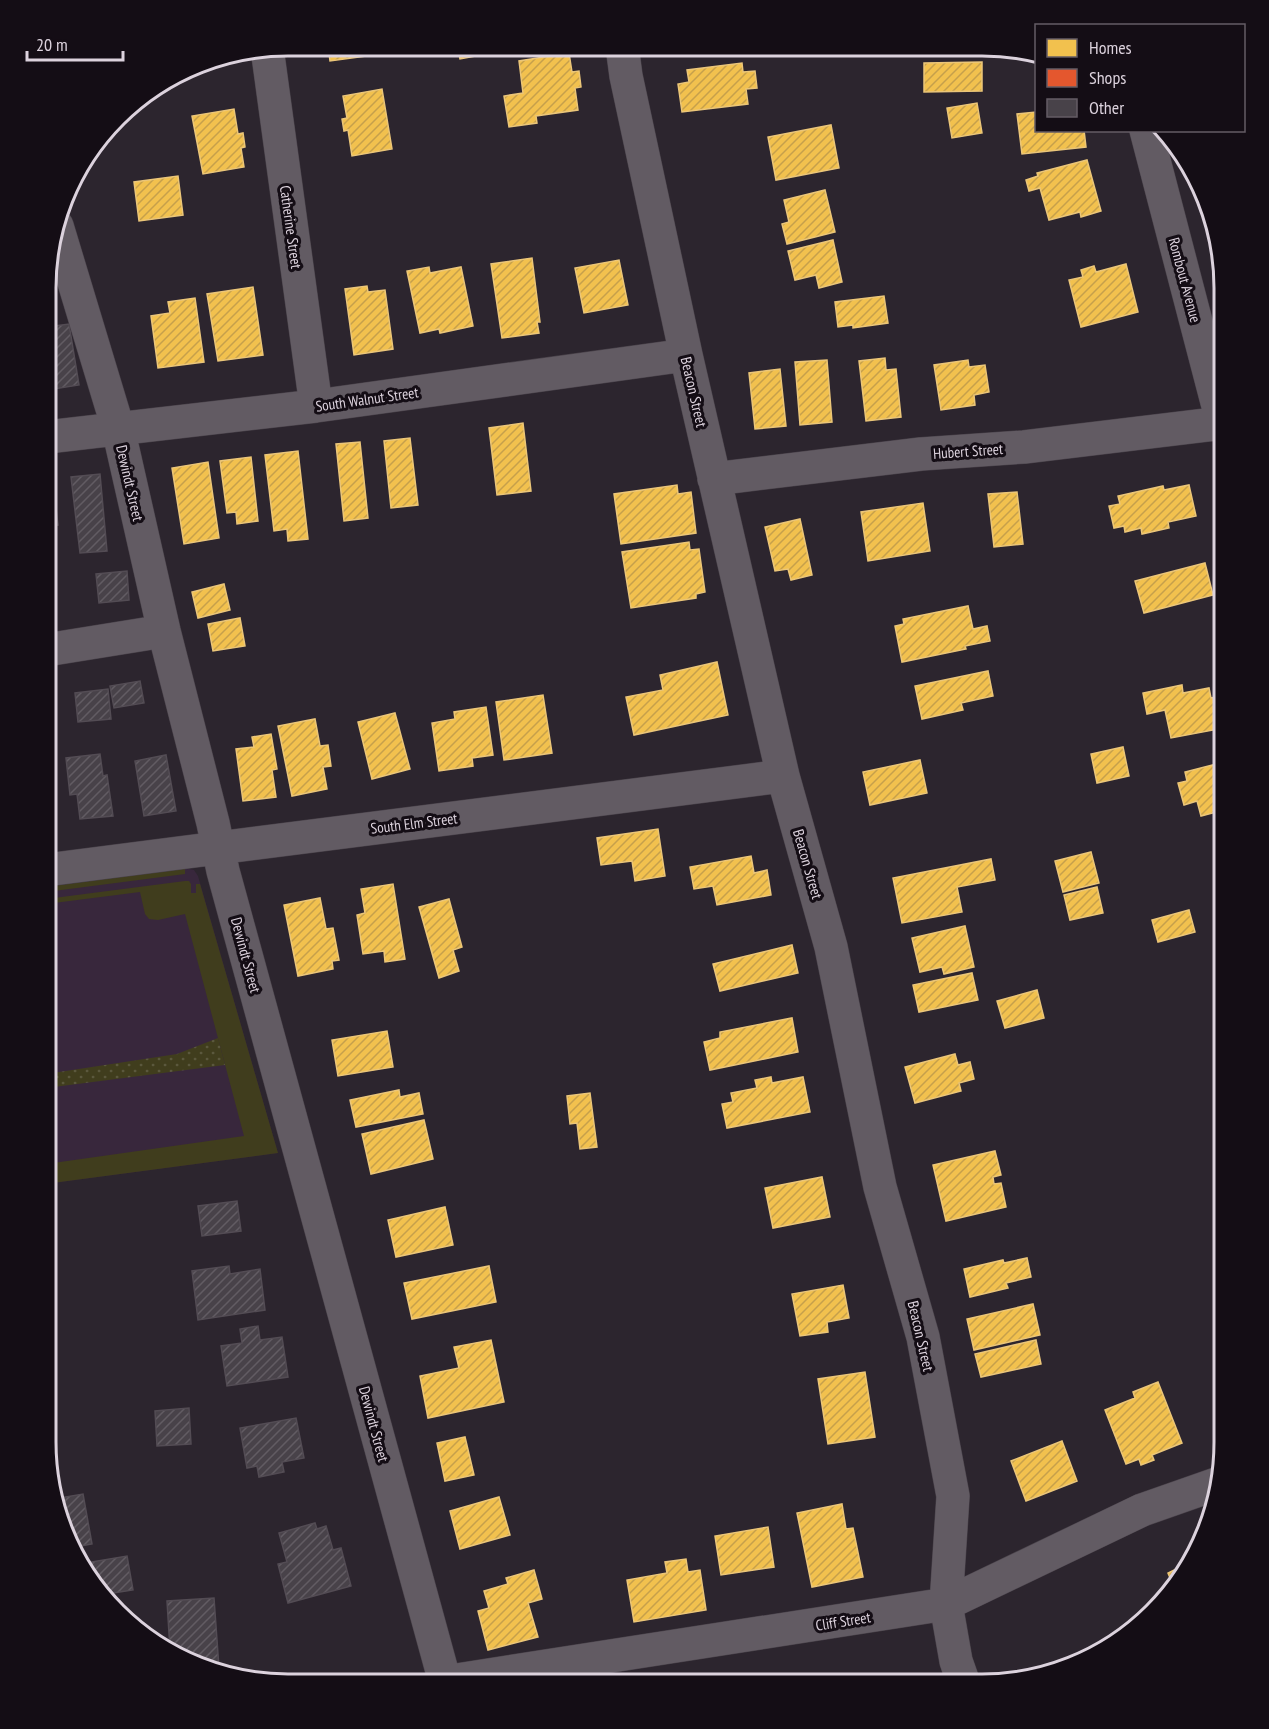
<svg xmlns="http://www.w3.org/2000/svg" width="1269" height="1729" font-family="'PT Sans Narrow',sans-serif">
	<defs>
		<pattern id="garden-dots" width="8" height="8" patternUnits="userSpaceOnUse" patternTransform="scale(1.5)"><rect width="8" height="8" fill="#403d1d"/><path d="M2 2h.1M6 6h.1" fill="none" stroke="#5b583d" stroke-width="1.8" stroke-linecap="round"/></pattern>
		<pattern id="homes-hatch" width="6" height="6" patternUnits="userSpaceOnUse" patternTransform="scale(1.5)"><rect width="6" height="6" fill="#f2c14e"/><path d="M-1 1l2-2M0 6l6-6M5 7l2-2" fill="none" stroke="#c6a04b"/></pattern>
		<pattern id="shops-hatch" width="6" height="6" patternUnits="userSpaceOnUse" patternTransform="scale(1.5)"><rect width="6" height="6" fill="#e4572e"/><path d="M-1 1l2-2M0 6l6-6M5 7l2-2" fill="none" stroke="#b35034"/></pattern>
		<pattern id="building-hatch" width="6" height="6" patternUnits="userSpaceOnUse" patternTransform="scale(1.5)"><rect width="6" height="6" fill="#484249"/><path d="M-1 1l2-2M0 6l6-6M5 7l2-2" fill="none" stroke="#625c63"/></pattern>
	</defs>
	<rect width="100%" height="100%" fill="#2c252e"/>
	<path fill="#38273c" d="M185,868l9,2 4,6 80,277 -233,31 1,-297z"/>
	<path fill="#403d1d" d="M185,868v6l-139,18v-5z
		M185,881h4l2,3v9h5v-9h4l78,269 -233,31 1,-20 198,-28 -59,-222 -27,6 -9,-1 -4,-5 -5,-22 -94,12v-5z"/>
	<path fill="url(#garden-dots)" d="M218,1038l7,27 -179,23v-14l131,-20z"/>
	<path fill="url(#homes-hatch)" stroke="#ebc679" stroke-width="1.5" d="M328,45h43l2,10 -43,6z
		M457,45l29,1 1,8 -27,5z
		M569,53l3,19 7,-1 2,16 -6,1 3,22 -42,6 1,7 -28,4 -5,-31 19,-3 -4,-32z
		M982,62v29l-58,1v-29z
		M742,63l1,9 12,-1 2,17 -11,1 2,15 -66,8 -4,-28 11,-2 -2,-12z
		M382,89l10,60 -40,7 -4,-26 -4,1 -2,-12 5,-1 -4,-22z
		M977,103l5,30 -30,5 -5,-30z
		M234,109l4,25 5,-1 2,14 -4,1 3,19 -41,7 -11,-58z
		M1036,112v18h48l2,17 -64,7 -5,-40z
		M831,125l8,43 -63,12 -8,-43z
		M1087,160l14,51 -20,6 -1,-5 -31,8 -9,-32 -11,3 -3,-11 12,-4 -1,-3z
		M178,176l5,39 -44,6 -5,-39z
		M825,190l10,42 -48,12 -5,-20 7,-2 -5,-22z
		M833,240l9,42 -23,6 -3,-13 -21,5 -7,-29z
		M532,258l8,64h-3l2,11 -37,5 -11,-74z
		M619,260l9,45 -44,8 -9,-45z
		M1126,264l12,48 -57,15 -12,-47 14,-3 -2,-7 13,-4 2,6z
		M429,267l1,6 31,-6 12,59 -33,7 -1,-4 -19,4 -13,-62z
		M367,286l1,6 17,-2 8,59 -39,6 -9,-66z
		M253,287l10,68 -45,6 -11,-67z
		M884,296l4,27 -35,5v-3l-15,2 -3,-25z
		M195,298l9,64 -46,6 -7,-52 19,-3 -2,-11z
		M885,358l1,12 10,-1 5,48 -35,4 -7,-60z
		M827,360l5,62 -32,3 -5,-63z
		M968,360l1,7 16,-2 4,27 -15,3 1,10 -34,5 -7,-45z
		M780,369l6,57 -31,3 -6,-56z
		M523,423l8,68 -34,4 -8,-67z
		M410,438l8,67 -27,3 -7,-67z
		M360,442l8,76 -24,3 -8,-77z
		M298,451l10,88 -20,2 -1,-12 -13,2 -9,-76z
		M251,457l7,64 -21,3 -1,-12 -9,1 -7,-52z
		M208,462l11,76 -35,6 -12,-76z
		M677,485l1,9 13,-2 5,41 -75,11 -7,-50z
		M1189,485l7,31 -28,6 1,6 -27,6 -1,-6 -16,4 -1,-6 -10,2 -5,-22 11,-2 -2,-8 45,-10 1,4z
		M1017,492l6,52 -29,3 -6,-53z
		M923,503l7,48 -62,10 -7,-49z
		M800,519l12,56 -21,5 -3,-11 -13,2 -10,-44z
		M689,542l1,8 9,-1 6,43 -9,2v4l-65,10 -9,-56z
		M1205,563l8,32 -69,18 -9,-32z
		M224,584l6,26 -32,8 -6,-26z
		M968,606l5,23 14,-3 3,15 -25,5 1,3 -64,13 -7,-36 9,-2 -1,-5z
		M240,618l5,28 -32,5 -5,-27z
		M717,662l11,53 -94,20 -8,-38 37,-7 -3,-15z
		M988,671l5,25 -32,7 2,7 -41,9 -7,-33z
		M1182,685l1,8 26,-5 2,10 13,-3v33l-53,10 -6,-28 -18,4 -4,-21z
		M543,695l9,58 -48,7 -8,-58z
		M486,707l7,48 -21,3 1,8 -34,5 -7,-48 23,-4 -1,-7z
		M395,713l15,56 -38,10 -14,-57z
		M315,719l5,27 8,-1 3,21 -8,1 4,22 -35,7 -14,-70z
		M271,734l6,35 -5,1 4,27 -33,4 -7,-52 18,-2 -2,-10z
		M1123,747l6,29 -32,7 -6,-29z
		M920,760l7,33 -57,12 -7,-33z
		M1224,762v48l-23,6 -4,-15 -13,4 -6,-22 9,-2 -2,-9z
		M658,829l7,47 -30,5 -3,-20 -31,4 -4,-27z
		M1091,852l8,31 -36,9 -8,-31z
		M751,856l3,17 13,-3 4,25 -54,10 -4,-19 -19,3 -4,-22z
		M991,859l4,21 -38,7 5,25 -60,11 -9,-45z
		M1224,864v27l-9,-24z
		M393,884l12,75 -20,3 -1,-11 -21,3 -6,-39 8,-2 -4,-24z
		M1097,887l6,26 -33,7 -6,-25z
		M320,898l6,31 7,-1 6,32 -7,1 1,8 -35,7 -14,-71z
		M449,899l13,48 -9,3 6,21 -20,7 -20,-71z
		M1189,910l6,22 -37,10 -6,-22z
		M965,926l9,41 -30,7 -2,-7 -22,5 -8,-34z
		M792,945l6,28 -78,18 -7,-27z
		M972,973l6,27 -59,12 -6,-27z
		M1037,990l7,28 -39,10 -8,-27z
		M792,1018l6,34 -88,18 -6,-28 16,-4v-6z
		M387,1031l6,36 -55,9 -6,-36z
		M955,1054l3,11 12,-3 4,17 -15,4 2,8 -46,12 -10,-36z
		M771,1077l1,6 31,-6 7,35 -83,16 -5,-24 11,-2 -2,-9 26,-5 -2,-8z
		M399,1090l1,7 19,-4 4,21 -67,13 -6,-27z
		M590,1093l7,54 -17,2 -3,-26 -7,1 -3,-28z
		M424,1120l9,39 -62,15 -9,-40z
		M995,1151l6,24 -8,2 1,7 7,-1 5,24 -60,14 -13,-56z
		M822,1177l8,40 -57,11 -8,-40z
		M445,1207l8,38 -57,12 -8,-37z
		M1027,1258l4,19 -25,6 2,5 -38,9 -6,-28 39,-9 1,3z
		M489,1266l7,36 -84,17 -8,-36z
		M843,1285l6,33 -22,4 1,10 -28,4 -8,-42z
		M1033,1304l7,31 -66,15 -7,-31z
		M491,1340l13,62 -76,16 -8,-42 39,-8 -5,-21z
		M1036,1340l5,24 -60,13 -6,-23z
		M865,1372l10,65 -47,7 -10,-65z
		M1158,1382l24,61 -30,12 2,5 -13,5 -2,-6 -13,5 -21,-54 30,-12 -2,-6z
		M465,1437l9,38 -29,6 -8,-38z
		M1062,1441l15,40 -51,20 -15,-40z
		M499,1497l11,38 -50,14 -10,-38z
		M842,1504l4,25 7,-1 10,49 -51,10 -15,-74z
		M768,1527l6,40 -53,8 -6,-39z
		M686,1559l2,13 12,-2 6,40 -72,12 -7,-42 40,-7 -2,-11z
		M1190,1562l-7,14 -9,11 -6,-14z
		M534,1570l8,29 -14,4 10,34 -50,13 -10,-39 11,-3 -5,-17 24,-7 -2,-6z
		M1122,1635l1,1 -31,21 -3,-7z"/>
	<path fill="url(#shops-hatch)" stroke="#e27c62" stroke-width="1.5" d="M45,1284l10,55 -10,2z"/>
	<path fill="url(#building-hatch)" stroke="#534c54" stroke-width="1.5" d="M69,324l10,61 -25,4 -7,-43v-19z
		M100,474l7,77 -27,2 -9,-76z
		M53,484l5,41 -11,1v-41z
		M127,571l2,29 -30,3 -3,-29z
		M140,681l4,22 -30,5 -4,-22z
		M108,689l3,30 -33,3 -3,-29z
		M46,695h4l2,30h-6z
		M100,754l3,22 4,-1 6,41 -33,3 -3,-25 -7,1 -4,-37z
		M166,755l10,56 -32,5 -9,-55z
		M46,784h3l6,39 -9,2z
		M237,1201l4,30 -39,5 -4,-30z
		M229,1266l1,8 30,-5 5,41 -67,10 -6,-49z
		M258,1326l2,14 22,-3 6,40 -61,9 -6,-40 21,-3 -2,-14z
		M189,1408l2,36 -34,2 -2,-35z
		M296,1418l8,40 -22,4 2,10 -25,5 -2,-11 -10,2 -7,-40z
		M83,1494l9,50 -22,4 -11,-50z
		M315,1523l2,6 9,-3 7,24 8,-2 10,38 -63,17 -10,-39 9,-2 -8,-29z
		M127,1556l6,34 -32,5 -6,-9 -4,-24z
		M214,1598l5,70 -49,-18 -3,-49z"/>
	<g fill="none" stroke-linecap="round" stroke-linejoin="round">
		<defs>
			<path id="minor" d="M622,46l4,30 60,279 97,421 48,171 49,240 43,150 30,159 -7,108 10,57 8,23
				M267,48l49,358
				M1146,130l78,299
				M57,226l61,202 46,203 49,192 10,48 222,811
				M47,437l269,-31 370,-51
				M714,479l207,-25 103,-7 199,-24
				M46,650l118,-19
				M46,870l737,-94
				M444,1682l502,-78 196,-94 77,-27"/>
		</defs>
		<use href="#minor" stroke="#49424a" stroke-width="34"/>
		<use href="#minor" stroke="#625b63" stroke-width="33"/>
	</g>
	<g text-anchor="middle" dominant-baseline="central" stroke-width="6" stroke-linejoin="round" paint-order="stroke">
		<g font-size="15" fill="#dcd2dd" stroke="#140d15">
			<text transform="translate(291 227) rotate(82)">Catherine Street</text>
			<text transform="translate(1185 280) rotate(75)">Rombout Avenue</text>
			<text transform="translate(694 392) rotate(77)">Beacon Street</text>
			<text transform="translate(367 399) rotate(-8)">South Walnut Street</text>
			<text transform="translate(968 451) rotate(-4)">Hubert Street</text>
			<text transform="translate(130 483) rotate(77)">Dewindt Street</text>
			<text transform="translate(414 823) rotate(-7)">South Elm Street</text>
			<text transform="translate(808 864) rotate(74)">Beacon Street</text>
			<text transform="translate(246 955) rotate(75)">Dewindt Street</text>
			<text transform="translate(921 1336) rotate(77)">Beacon Street</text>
			<text transform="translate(374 1424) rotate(75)">Dewindt Street</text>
			<text transform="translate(843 1621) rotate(-9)">Cliff Street</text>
		</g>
	</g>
	<path d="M0 0H1269V1729H0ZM288 56H982A232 232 0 0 1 1214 288V1442A232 232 0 0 1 982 1674H288A232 232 0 0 1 56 1442V288A232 232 0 0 1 288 56Z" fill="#140d15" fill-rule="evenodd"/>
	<path fill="none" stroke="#dcd2dd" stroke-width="3" d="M288 56H982A232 232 0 0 1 1214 288V1442A232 232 0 0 1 982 1674H288A232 232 0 0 1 56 1442V288A232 232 0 0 1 288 56Z"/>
	<rect x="1035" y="24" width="210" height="108" fill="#140d15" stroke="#645c65" stroke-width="1.5"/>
	<rect x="1047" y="39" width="30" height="18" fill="#f2c14e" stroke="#645c65" stroke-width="1.5"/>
	<text x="1089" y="54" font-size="18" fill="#dcd2dd">Homes</text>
	<rect x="1047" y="69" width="30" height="18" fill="#e4572e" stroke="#645c65" stroke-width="1.5"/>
	<text x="1089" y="84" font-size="18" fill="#dcd2dd">Shops</text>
	<rect x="1047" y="99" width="30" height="18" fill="#484249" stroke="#645c65" stroke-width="1.5"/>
	<text x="1089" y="114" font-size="18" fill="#dcd2dd">Other</text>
	<path d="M27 51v9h96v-9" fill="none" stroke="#dcd2dd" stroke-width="3"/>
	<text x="36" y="51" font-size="18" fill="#dcd2dd" stroke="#140d15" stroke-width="4.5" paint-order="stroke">20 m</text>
</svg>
